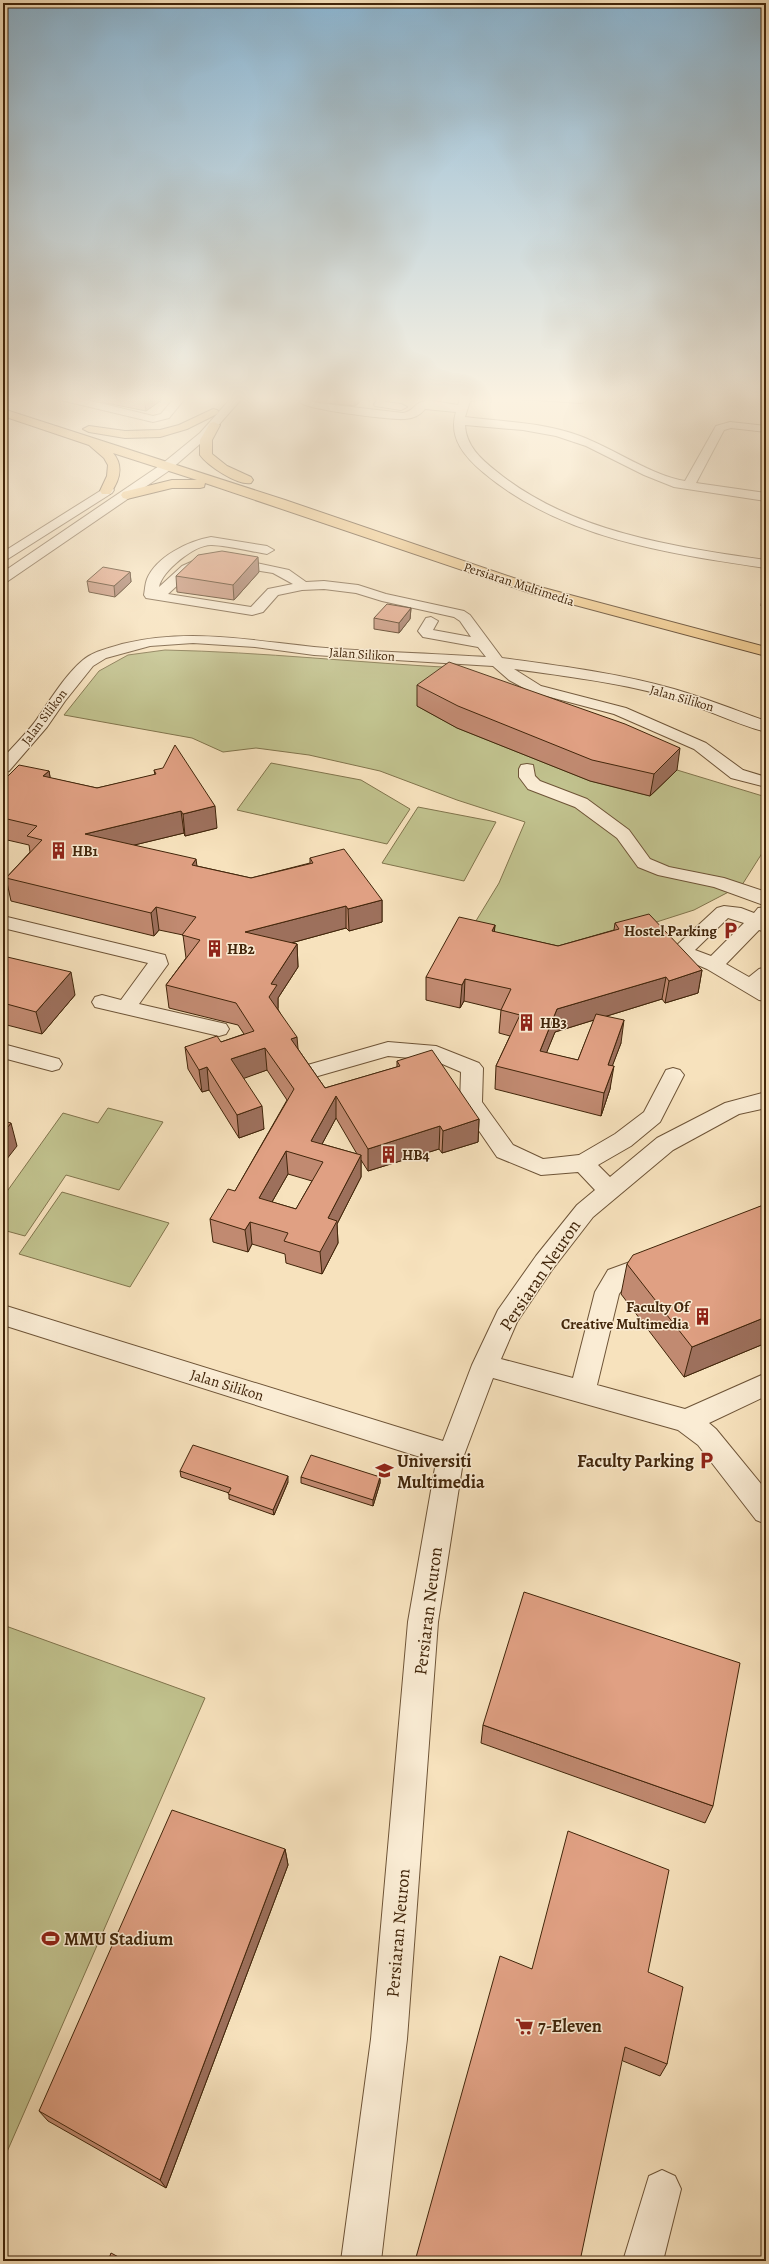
<svg xmlns="http://www.w3.org/2000/svg" width="769" height="2264" font-family="Alegreya,serif">
	<rect width="100%" height="100%" fill="#f7e2bd"/>
	<filter id="stains"><feTurbulence type="fractalNoise" baseFrequency=".005" numOctaves="4"/><feColorMatrix values="0 0 0 0 .2 0 0 0 0 .09 0 0 0 0 .02 0 0 0 .5 -.17"/></filter>
	<radialGradient id="worn" r=".72"><stop offset=".6" stop-color="#630" stop-opacity="0"/><stop offset="1" stop-color="#630" stop-opacity=".3"/></radialGradient>
	<path fill="#c1c28e" stroke="#81744c" d="M165,650c98,2 196,13 295,18l-43,38 40,22 133,53 60,15 27,-26 89,27v50l-24,38 -48,25 -125,40 -98,-21 28,-46 26,-61 -68,-22 -77,-29 -71,-16 -53,-7 -33,4 -31,-14 -128,-23 35,-44 29,-16z
		M271,763l90,17 49,29 -23,35 -150,-34z
		M418,807l78,15 -32,59 -82,-18z
		M108,1108l55,14 -44,68 -53,-15 -41,61 -22,-6v-33l60,-84 35,10z
		M62,1192l107,31 -39,64 -111,-33z
		M3,1625l202,73 -202,463z"/>
	<g fill="none" stroke-linecap="round" stroke-linejoin="round">
		<defs>
			<path id="minor" d="M51,396h20l82,20 8,-2 15,-18h11l-18,22 -16,4 -101,-24z
				M233,396h11l-36,41 -38,33 -162,111 -5,1v-10l159,-108 38,-31z
				M380,396h14l-9,6 16,2 6,3 -6,3 -26,-4 -1,-2z
				M461,396h31l-5,3 -17,2 -5,16c39,5 78,5 115,19 33,12 72,40 105,45l31,-55 14,-4 36,4v6l-35,-4 -7,2 -28,53 70,10v8l-92,-14 -30,-12 -58,-29 -30,-10 -33,-6 -58,-5c1,21 16,34 31,46 74,61 178,76 270,89v8c-97,-14 -205,-30 -282,-95 -19,-16 -36,-35 -28,-61l-31,-3c-6,7 -11,9 -20,10 -13,1 -99,-9 -105,-17l5,-3 12,4 86,10c10,-2 9,-6 16,-10 10,-5 28,1 39,2z
				M514,396l72,2 1,2 -5,3 -63,-4z
				M108,486l4,1 2,3 -2,3 -109,69v-10z
				M211,537l56,9 7,4 -7,4c-18,-3 -37,-8 -55,-9 -17,-1 -50,26 -53,42l23,-21 18,-8 7,4 -15,10 -24,22 83,13 17,-18 25,-5 -20,-11 -31,-5 -2,-3 7,-4 42,9 17,12 18,-1 34,4 28,9 78,17 6,4 32,43c57,8 116,15 172,31 31,9 61,21 92,32v11c-34,-9 -66,-26 -100,-36 -50,-14 -102,-20 -152,-27l27,17 85,22 80,35 37,27 23,7v10l-35,-9 -37,-29 -80,-35 -83,-22 -22,-12 -16,-14 -179,-11 -59,-8 -62,-4 -43,3 -44,12 -13,8 -28,35 -18,26 -38,44 -6,2v-15c11,-13 24,-25 34,-39 13,-19 29,-45 46,-59 11,-9 26,-12 39,-16 67,-16 125,-4 192,3 57,5 115,6 172,10l-8,-10 -55,-10 -5,-6 8,-13 5,-1 7,4 -5,9 38,7 -11,-16 -6,-4 -72,-16 -26,-8 -32,-4 -22,1 -24,5 -15,17 -11,3 -106,-17 -2,-3c1,-5 1,-11 3,-16 9,-22 41,-38 64,-42z
				M527,764l6,1 2,11 5,5 47,18 42,31 21,29 19,8 55,11 42,14v14l-52,-19 -56,-12 -20,-8 -21,-29 -42,-31 -47,-18 -9,-12v-8l2,-4z
				M724,906l17,2 13,5 4,-5 8,-1v25l-7,-2 -33,34 23,13 10,-8 7,-2v17l-2,1 2,1v15l-7,-1 -52,-31 -28,-12 -4,-9 3,-4 39,-36zM728,918l16,5 -33,33 -16,-6z
				M3,916l162,39 3,9 -29,40 87,20 3,5 -3,5 -7,2 -124,-29 -3,-5 3,-5 7,-2 19,5 27,-37 -145,-35z
				M388,1042l48,4 43,17 4,5 -1,34 31,43 30,14 36,-4 36,-21 29,-22 22,-42 7,-2 7,2 4,5 -24,47 -29,24 -33,19 12,12 47,-39 68,-35 41,-11v16l-27,6 -66,36 -80,67 -41,53 -35,52 -16,37 72,19 22,-86 13,-22 44,-16 8,2 4,7 -4,7 -34,14 -7,10 -22,91 88,24 81,-36v23l-57,27 7,6 50,61v34l-10,-4 -58,-75 -20,-15 -185,-52 -29,77 -26,167 -31,417 -26,222h-40l30,-222 37,-417 28,-160 -433,-137v-20l440,136 29,-76 26,-55 38,-54 41,-51 18,-15 -17,-18 -37,3 -44,-18 -37,-54 1,-31 -28,-12 -45,-4 -77,22 -7,-2 -4,-5 4,-5z
				M3,1044l56,15 3,5 -3,5 -7,2 -49,-13z
				M662,2170l13,6 6,13 -18,72h-40l26,-85z"/>
			<path id="major" d="M3,409l282,91 255,87 226,60v9l-236,-63 -325,-110 -1,4 -4,1h-28l-45,11 -4,-1 -2,-3 2,-3 49,-12h25l-84,-27c11,13 7,27 -3,41h-8l-2,-3 7,-15 1,-11 -4,-7 -15,-13 -86,-29z
				M213,409l4,1 2,2 -2,2 -30,15 -27,8 -35,1 -36,-6 -6,-3 6,-3 36,5 35,-1 19,-5z
				M214,422l6,3 -8,15v14l15,12 24,11 2,3 -2,3c-13,3 -43,-17 -51,-28v-15l10,-17z"/>
		</defs>
		<use href="#minor" stroke="#6e5437" stroke-width="2"/>
		<use href="#major" stroke="#41250a" stroke-width="2"/>
		<use href="#minor" fill="#faecd4" fill-rule="evenodd"/>
		<use href="#major" fill="#ecc17e" fill-rule="evenodd"/>
	</g>
	<path fill="#c18a71" stroke="#41250a" fill-rule="evenodd" d="M101,396h65v1l-20,14 -45,-9z
		M282,396h93l-5,5 -8,-1 -7,6 -38,-4 -12,-4 -5,2 -18,-2z
		M130,572l1,10 -16,15 -26,-5 -2,-11z
		M259,572l-25,28 -57,-8 -1,-16z
		M766,588v20l-5,-2 2,-14z
		M411,608l-1,11 -11,14 -25,-4v-11z
		M417,685l260,85 -27,26 -60,-15 -133,-53 -40,-22z
		M154,770l63,58 -32,8 -1,-3 -50,12 63,21 54,12 59,-15v-5l72,42v22l-33,9 -3,-3 -55,15 6,1 1,23 -20,31v11l20,40 27,39 72,-21v-6l82,58 -1,23 -36,11 -3,-4 -71,22 -7,-11v17l-24,47 1,19 -16,31 -36,-11 -1,-9 -33,-10 -4,8 -35,-10 -3,-23 25,-28 52,-91 -20,-30 -24,8 21,51 -25,9 -30,-48 -7,2 -14,-23 -3,-22 36,-5 23,-8 -6,-9 -69,-17 -3,-23 20,-27 -3,-23 -24,-5 -5,6 -143,-35 -5,-23 24,-26 -1,-7 -26,-6v-58l46,-10 1,7 47,10 58,-13zM336,1118l21,36 -35,-10zM288,1174l24,7 -16,28 -24,-7z
		M615,923l87,47 -4,23 -33,10 -3,-4 -55,17 14,27 -9,23 -2,23 -9,27 -106,-27 1,-23 14,-30 -11,-3 2,-23 -37,-9 -4,7 -34,-8v-23l69,-52 -1,7 64,14 56,-16zM594,1020l-16,40 -32,-7 9,-21z
		M3,956l72,39 -33,39 -39,-10z
		M766,1204v139l-82,34 -63,-83 6,-30z
		M180,1471l108,11 -14,33 -45,-16v-6l-48,-16z
		M301,1477h79v6l-7,23 -72,-23z
		M483,1725l230,81 -8,17 -224,-80z
		M285,1849l3,16 -122,323 -118,-67 -9,-10z
		M531,1969l117,3 19,92 -7,12 -37,-15z"/>
	<path fill="#9d705c" stroke="#41250a" d="M144,396h22v1l-20,14z
		M300,396h5v2l-5,2z
		M355,396h7v4l-7,6z
		M370,396h5l-5,5z
		M258,557l1,15 -25,28 -1,-15z
		M130,572l1,10 -16,15 -1,-11z
		M411,608l-1,11 -11,14v-10z
		M680,748l-3,22 -27,26 4,-22z
		M49,771l4,22 -10,-17z
		M215,806l2,22 -32,8 -2,-22z
		M181,811l3,22 -95,23 -4,-22z
		M196,859l3,22 -7,-16z
		M382,900v22l-33,9 -1,-22z
		M346,906v22l-99,27 -2,-23z
		M156,907l3,23 -5,6 -3,-23z
		M495,925l-2,22 -1,-16z
		M297,944l1,23 -20,31v10l-7,12 -2,-23 2,-13z
		M702,970l-4,23 -33,10 4,-22z
		M71,972l4,23 -33,39 -6,-22z
		M666,977l-4,22 -107,33 -17,42 2,-23 17,-42z
		M465,979l-1,22 -4,7 2,-23z
		M624,1020l-3,23 -17,45 4,-23z
		M297,1037l2,23 -8,-21z
		M265,1048l2,22 -33,12 -3,-23z
		M614,1066l-4,23 -9,27 3,-23z
		M207,1067l2,23 -7,2 -3,-22z
		M336,1096v22l-22,41 -3,-18z
		M262,1106l2,23 -25,9 -2,-23z
		M479,1119l-1,23 -36,11 1,-22z
		M11,1123l6,23 -14,18v-31z
		M440,1126l-1,23 -71,22v-22z
		M286,1151l2,23 -27,47 -2,-23z
		M361,1155v22l-24,47 1,19 -16,31 -2,-22 8,-34z
		M250,1222l2,22 -4,8 -3,-22z
		M766,1317v26l-82,34 8,-30z
		M288,1476v6l-14,33 -1,-5z
		M380,1477v6l-7,23v-6z
		M285,1849l3,16 -122,323 -6,-8z"/>
	<path fill="#e0a083" stroke="#41250a" fill-rule="evenodd" d="M222,551l36,6 -25,28 -57,-9 22,-21z
		M103,567l27,5 -16,14 -27,-5z
		M766,588v4h-3z
		M387,604l24,4 -12,15 -25,-5z
		M449,662l176,62 55,24 -26,26 -62,-14 -134,-54 -41,-21z
		M175,745l40,61 -32,8 -2,-3 -96,23 111,25 -4,6 59,13 62,-15 -3,-5 34,-9 38,51 -34,9 -2,-3 -101,26 52,12 -26,40 6,1 -8,12 28,40 -6,2 34,49 75,-22 -3,-5 35,-11 47,69 -36,12 -3,-5 -72,23 -32,-53 -25,45 50,14 -33,63 9,3 -17,31 -36,-11 4,-8 -38,-11 -5,8 -35,-11 18,-30 7,2 59,-102 -29,-41 -34,11 31,47 -25,9 -30,-48 -8,3 -14,-23 32,-11 4,6 33,-11 -18,-28 -70,-18 34,-45 -18,-5 14,-18 -40,-10 -5,6 -145,-35 36,-38 -15,-4 10,-10 -34,-8v-37l16,-16 30,6 -6,5 54,12 59,-14 -2,-4 9,-2zM286,1151l37,11 -27,47 -37,-11z
		M649,914l53,56 -33,11 -3,-4 -109,32 -17,42 38,9 18,-46 28,6 -16,45 6,1 -10,27 -108,-27 24,-51 -19,-5 10,-21 -46,-10 -3,6 -36,-8 33,-60 36,8 -3,6 66,15 61,-17 -4,-6z
		M3,956l68,16 -35,40 -33,-9z
		M3,1121l8,2 -8,10z
		M766,1204v113l-74,30 -65,-83 6,-9z
		M193,1445l95,31 -15,34 -45,-16 3,-6 -51,-17z
		M311,1455l69,22 -7,23 -72,-23z
		M524,1592l216,71 -27,143 -230,-81z
		M172,1810l113,39 -125,331 -121,-69z
		M568,1831l101,39 -21,102 35,15 -16,77 -42,-17 -45,214h-165l85,-305 32,13z
		M111,2253l15,8h-18z"/>
	<linearGradient id="sky" x2="0" y2="1"><stop stop-color="#8bb7d5"/><stop offset="0.56" stop-color="#fbf2e1"/><stop offset="1" stop-color="#fbf2e1" stop-opacity="0"/></linearGradient>
	<rect width="769" height="713" fill="url(#sky)"/>
	<defs>
		<symbol id="building-bare" viewBox="-9 -9 18 18"><path d="M-4-6H4V6H1V3H-1V6H-4ZM-2.5-4.3h1.7v1.8h-1.7ZM.8-4.3h1.7v1.8H.8ZM-2.5-1h1.7V.8h-1.7ZM.8-1h1.7V.8H.8Z" fill="#8f2418" stroke="#faecd4" stroke-width="2.5" paint-order="stroke"/></symbol>
		<symbol id="parking-bare" viewBox="-9 -9 18 18"><path d="M-3.5-5.5H1a3.5 3.5 0 0 1 0 7H-1V5.5H-3.5ZM-1-3.4V-.6H.8a1.4 1.4 0 0 0 0-2.8Z" fill="#8f2418" stroke="#faecd4" stroke-width="2.5" paint-order="stroke"/></symbol>
		<symbol id="university-bare" viewBox="-9 -9 18 18"><path d="M0-5L7-2L0 1L-7-2ZM-4 1L0 2.5L4 1V4Q0 6-4 4Z" fill="#8f2418" stroke="#faecd4" stroke-width="2.5" paint-order="stroke"/></symbol>
		<symbol id="stadium-bare" viewBox="-9 -9 18 18"><path d="M0-5a6.5 5 0 1 0 0 10a6.5 5 0 1 0 0-10ZM-3.5-1.8h7v3.6h-7Z" fill="#8f2418" stroke="#faecd4" stroke-width="2.5" paint-order="stroke"/></symbol>
		<symbol id="supermarket-bare" viewBox="-9 -9 18 18"><path d="M-6-5.5h2.5l.6 2H6L4.5 2H-2.5L-4.4-4H-6ZM-1.5 3.2a1.3 1.3 0 1 0 .1 0ZM3 3.2a1.3 1.3 0 1 0 .1 0Z" fill="#8f2418" stroke="#faecd4" stroke-width="2.5" paint-order="stroke"/></symbol>
	</defs>
	<g fill-rule="evenodd">
		<use href="#building-bare" x="46" y="838" width="25" height="25"/>
		<use href="#parking-bare" x="718" y="918" width="25" height="25"/>
		<use href="#building-bare" x="202" y="936" width="25" height="25"/>
		<use href="#building-bare" x="514" y="1010" width="25" height="25"/>
		<use href="#building-bare" x="376" y="1142" width="25" height="25"/>
		<use href="#building-bare" x="690" y="1304" width="25" height="25"/>
		<use href="#parking-bare" x="694" y="1448" width="25" height="25"/>
		<use href="#university-bare" x="372" y="1458" width="25" height="25"/>
		<use href="#stadium-bare" x="38" y="1926" width="25" height="25"/>
		<use href="#supermarket-bare" x="512" y="2014" width="25" height="25"/>
	</g>
	<g text-anchor="middle" dominant-baseline="central" stroke-width="3" stroke-linejoin="round" paint-order="stroke">
		<g font-size="13" fill="#41250a" stroke="#faecd4">
			<text transform="translate(519 584) rotate(18)">Persiaran Multimedia</text>
			<text transform="translate(362 654) rotate(4)">Jalan Silikon</text>
			<text transform="translate(682 698) rotate(16)">Jalan Silikon</text>
			<text transform="translate(44 717) rotate(-53)">Jalan Silikon</text>
		</g>
		<g font-size="15" font-weight="bold" fill="#41250a" stroke="#faecd4" text-anchor="start">
			<text x="72" y="851">HB1</text>
			<text x="717" y="931" text-anchor="end">Hostel Parking</text>
			<text x="227" y="949">HB2</text>
			<text x="540" y="1023">HB3</text>
			<text x="402" y="1155">HB4</text>
			<text x="689" y="1307" text-anchor="end">Faculty Of<tspan x="689" dy="17">Creative Multimedia</tspan></text>
		</g>
		<g font-size="15" fill="#41250a" stroke="#faecd4">
			<text transform="translate(227 1385) rotate(17)">Jalan Silikon</text>
		</g>
		<g font-size="18" fill="#41250a" stroke="#faecd4">
			<text transform="translate(540 1275) rotate(-56)">Persiaran Neuron</text>
			<text transform="translate(428 1611) rotate(-83)">Persiaran Neuron</text>
			<text transform="translate(398 1933) rotate(-85)">Persiaran Neuron</text>
		</g>
		<g font-size="18" font-weight="bold" fill="#41250a" stroke="#faecd4" text-anchor="start">
			<text x="397" y="1461">Universiti<tspan x="397" dy="21">Multimedia</tspan></text>
			<text x="694" y="1461" text-anchor="end">Faculty Parking</text>
			<text x="64" y="1939">MMU Stadium</text>
			<text x="538" y="2026">7-Eleven</text>
		</g>
	</g>
	<rect width="769" height="2264" fill="none" stroke="#f7e2bd" stroke-width="16"/>
	<rect x="4" y="4" width="761" height="2256" fill="none" stroke="#41250a" stroke-width="2"/>
	<rect x="8" y="8" width="753" height="2248" fill="none" stroke="#41250a"/>
	<rect width="100%" height="100%" filter="url(#stains)"/>
	<rect width="100%" height="100%" fill="url(#worn)"/>
</svg>
